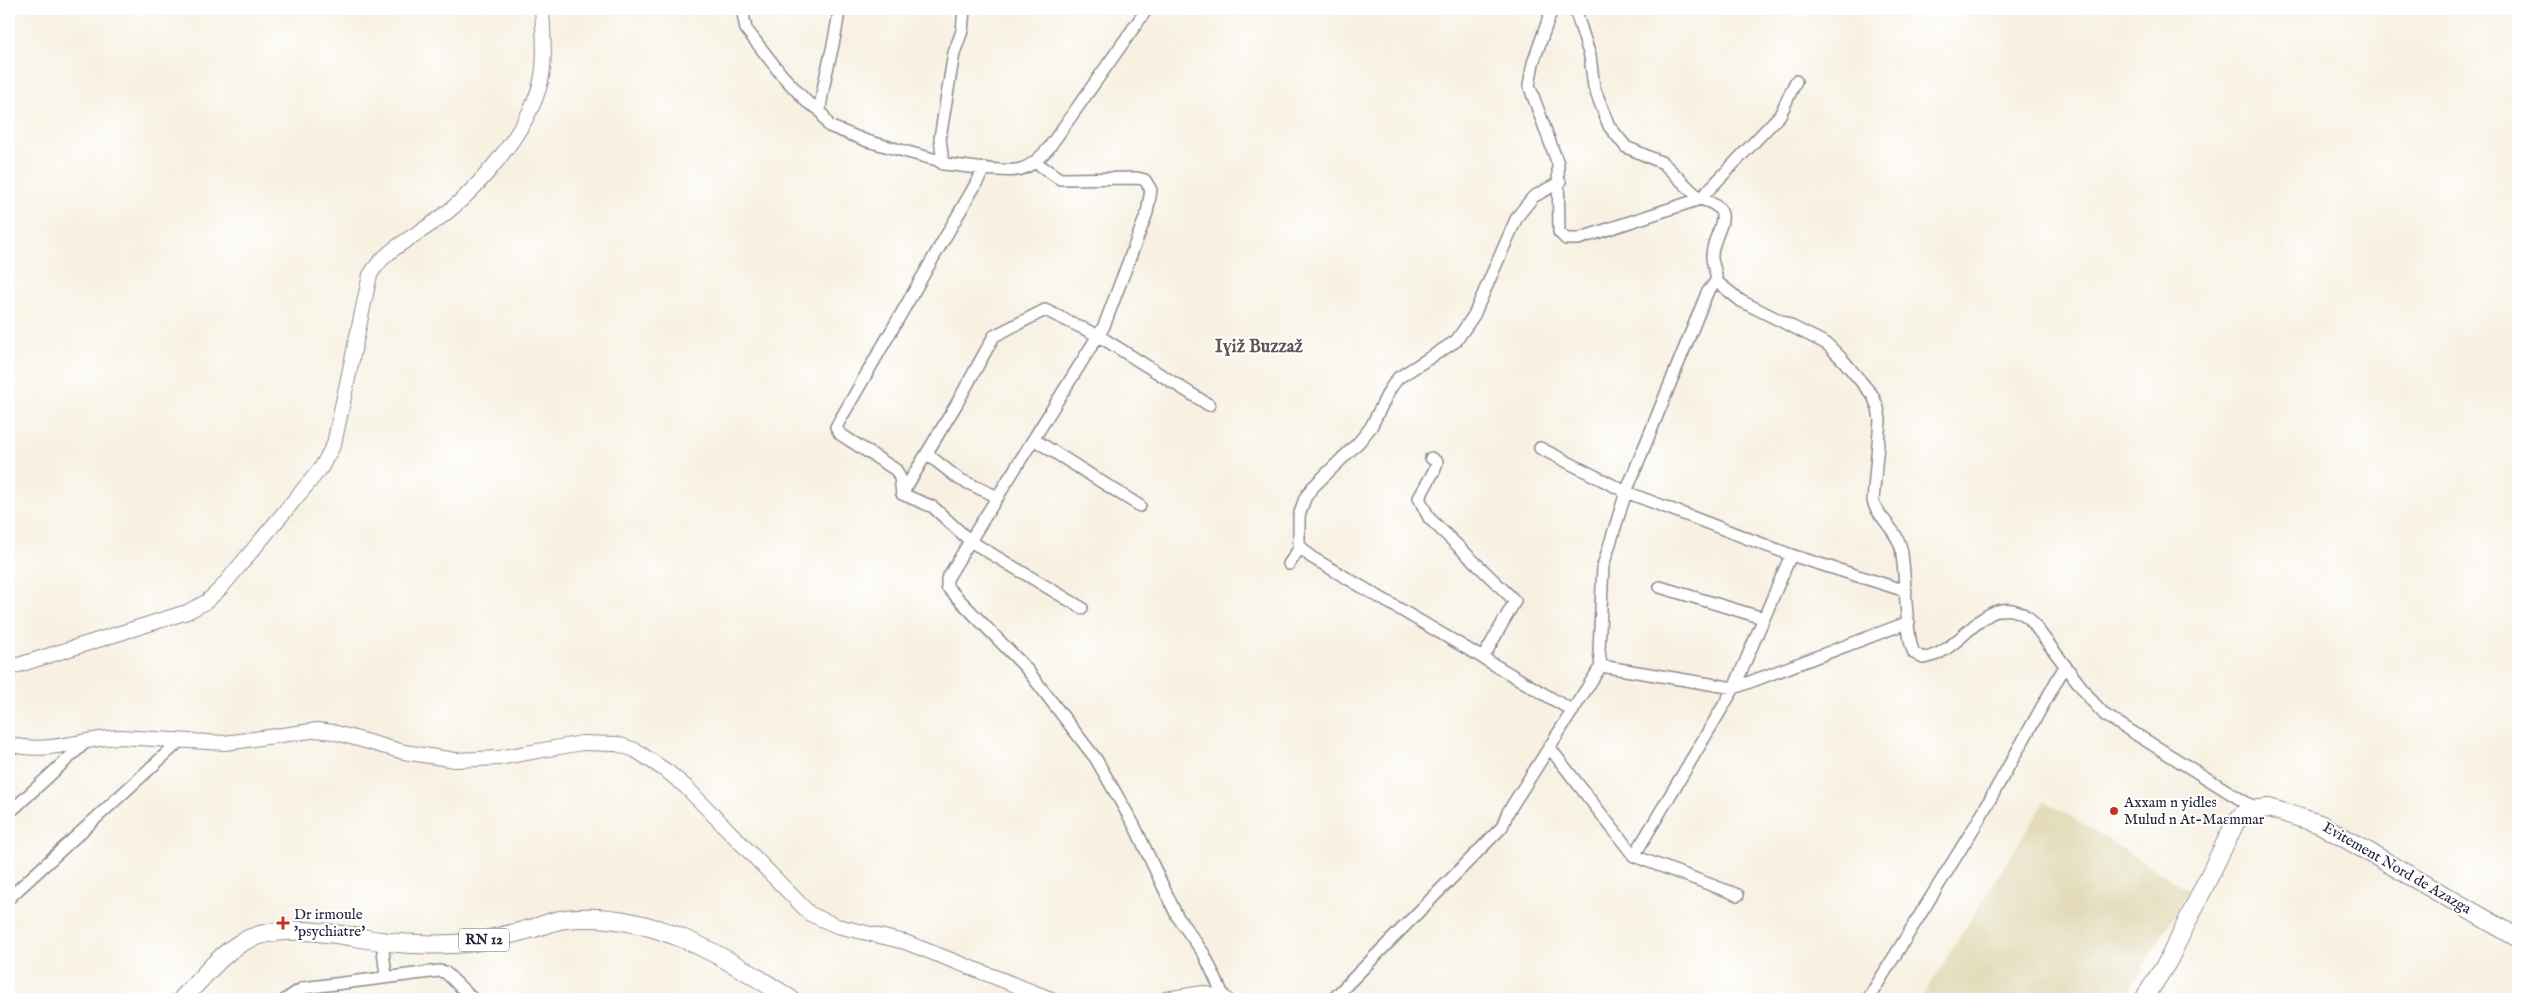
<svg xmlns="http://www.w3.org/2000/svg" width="2527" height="1008" font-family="'IM FELL English',serif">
	<rect width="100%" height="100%" fill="#fff"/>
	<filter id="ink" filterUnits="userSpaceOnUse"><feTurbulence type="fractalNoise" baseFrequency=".02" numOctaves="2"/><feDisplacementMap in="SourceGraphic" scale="10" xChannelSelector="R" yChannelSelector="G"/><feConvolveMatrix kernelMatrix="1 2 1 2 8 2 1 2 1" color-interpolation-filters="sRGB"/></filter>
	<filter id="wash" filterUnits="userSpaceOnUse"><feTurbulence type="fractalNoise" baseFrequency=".0096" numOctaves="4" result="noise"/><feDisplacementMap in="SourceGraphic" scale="20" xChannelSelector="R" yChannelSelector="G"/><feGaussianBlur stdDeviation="1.12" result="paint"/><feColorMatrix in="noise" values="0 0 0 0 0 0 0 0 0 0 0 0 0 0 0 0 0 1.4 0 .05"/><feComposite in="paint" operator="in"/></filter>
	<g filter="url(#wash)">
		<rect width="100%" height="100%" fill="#f8f1e2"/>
		<path fill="#e3dbba" d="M2045,801l144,89 -65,109h-203z"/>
	</g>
	<g filter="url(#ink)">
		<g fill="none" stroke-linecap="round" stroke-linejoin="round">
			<defs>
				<path id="minor" d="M742,9l4,20 35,45 26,28 13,8 9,16 38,15 70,19 6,4c18,1 63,10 78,5 11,-3 19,-12 27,-20l99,-140
					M1552,9l-19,54 -4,22 29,79 1,68 7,7h12l122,-40c41,11 13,31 12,56 -1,9 6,17 4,26l25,20 86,43 16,16 30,36 5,12 2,12 -7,81c4,16 23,27 28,47 5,23 4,89 13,105l9,5c41,-4 63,-72 106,-40l63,83 13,14 143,89 11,4
					M1575,9l15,47 4,31 15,39 17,21 37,16 37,36 80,-84 16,-34
					M820,110c3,-34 16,-66 19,-101
					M1035,162l25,17 77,-1 8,2 6,10 -4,23 -43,113 -134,215 112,67
					M943,164l-3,-26 14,-85 8,-22 2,-22
					M985,168l-149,259 4,7 56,36 4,8 2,16 31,13 37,34 -23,38v8l78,80 71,92 38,66 43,91 27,38 21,45
					M1035,440l105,66
					M1540,448l86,44 165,63 115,36
					M927,454l32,25 39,18
					M1431,458l6,4 -2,7 -16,29 10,20 86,83 -31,55
					M902,494l54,-89 38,-69 51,-26 54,26 110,69
					M1299,545l12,12 262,154
					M1289,564l10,-15v-33l6,-18 7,-10 47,-46 12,-15 19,-38 8,-11 58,-37 18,-26 43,-98 16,-20 27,-15
					M1660,587l103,31
					M1601,666l-2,-16 4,-84 23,-74 81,-199 9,-12
					M1549,747l85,109 104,39
					M9,813l79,-73
					M1634,856l100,-168 57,-133
					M9,898l172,-158
					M382,941l4,36
					M286,999l17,-11 136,-17 6,1 28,27
					M1333,999l169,-172 6,-15 93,-146 133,22 175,-66
					M1868,999l107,-173 90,-160"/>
				<path id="tertiary" d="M9,668l178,-56 19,-10 15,-14 100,-120 13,-24 36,-169c16,-27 43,-37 67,-55 39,-28 93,-91 104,-139 5,-23 2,-49 1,-72
					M9,744c37,11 74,-6 111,-7l105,6 93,-13 15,2 71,20 51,8 44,-2 83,-15 35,1 18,6 33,22 18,15 124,127 27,12 68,16 146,57
					M1166,999l37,-6 23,6"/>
				<path id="primary" d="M182,999c18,-18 35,-41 57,-55 38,-24 99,-9 141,-3 23,3 49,4 72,3 27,-1 55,-9 82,-16 10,-3 21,-8 32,-9 83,-9 158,36 224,80
					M2144,999l24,-38 67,-138 6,-7 10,-6 18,-2 51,16 198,114"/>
			</defs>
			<use href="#minor" stroke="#8d8a8e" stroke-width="14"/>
			<use href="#tertiary" stroke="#8d8a8e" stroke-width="16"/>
			<use href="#primary" stroke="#8d8a8e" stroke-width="20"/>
			<use href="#minor" stroke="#fff" stroke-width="11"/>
			<use href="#tertiary" stroke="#fff" stroke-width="14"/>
			<use href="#primary" stroke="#fff" stroke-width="18"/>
		</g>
	</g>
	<g fill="#c8321e" stroke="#fff" stroke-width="2">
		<circle cx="2114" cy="811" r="5"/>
		<path d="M280.5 915.5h5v5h5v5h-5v5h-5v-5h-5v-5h5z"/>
	</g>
	<g text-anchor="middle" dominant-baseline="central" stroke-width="4" stroke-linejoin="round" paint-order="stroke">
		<rect fill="#fff" stroke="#646476" stroke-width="1" x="459" y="928.5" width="50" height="23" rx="4"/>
		<g font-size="14" font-weight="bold" fill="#22223b">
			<text x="484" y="940">RN 12</text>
		</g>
		<g font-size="15" fill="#22223b" stroke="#fff" text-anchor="start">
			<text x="2124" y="802">Axxam n yidles<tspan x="2124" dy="17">Mulud n At-Maɛmmar</tspan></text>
			<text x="294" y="914">Dr irmoule<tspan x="294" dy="17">'psychiatre'</tspan></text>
		</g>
		<g font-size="15" fill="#22223b" stroke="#fff">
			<text transform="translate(2397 868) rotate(30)">Evitement Nord de Azazga</text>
		</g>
		<g font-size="18" font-weight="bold" fill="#635356" stroke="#fff">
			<text x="1259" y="347">Iɣiž Buzzaž</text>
		</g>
	</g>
	<rect width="2527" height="1008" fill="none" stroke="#fff" stroke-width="30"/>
</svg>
